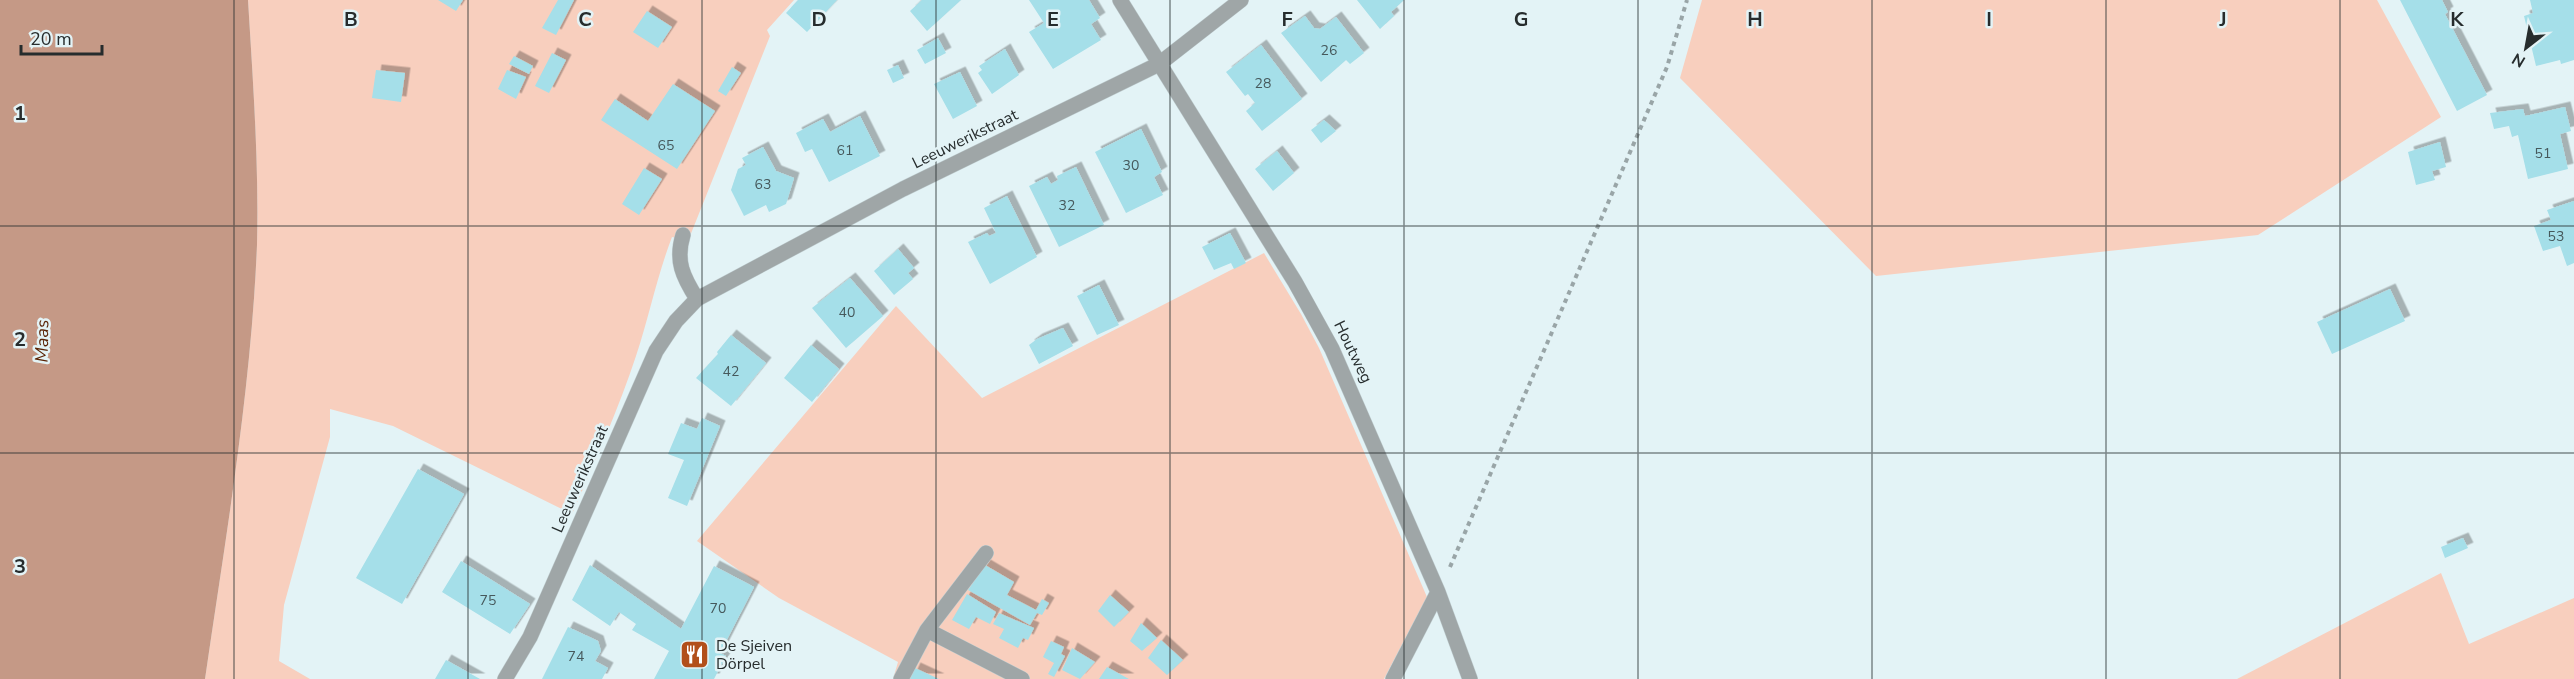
<svg xmlns="http://www.w3.org/2000/svg" width="2574" height="679" font-family="'Nunito Sans',sans-serif">
	<defs>
		<filter id="shadow"><feDropShadow dx="5.5" dy="-5.5" stdDeviation="0" flood-color="#0004"/></filter>
	</defs>
	<rect width="100%" height="100%" fill="#e3f3f6"/>
	<path fill="#f8cfbe" d="M248,0h546l-27,30 3,6 -82,205 -16,-4c-15,39 -23,80 -36,119 -18,54 -41,106 -64,158l-179,-88 -63,-17v28l-46,168 -5,56 31,18h-105c21,-144 46,-288 52,-434 2,-81 -4,-163 -9,-245z
		M1702,0h675l64,117 -183,118 -382,41 -196,-198z
		M1264,253l37,61 18,34 108,249 -43,82h-491l5,-17 -119,-64 -82,-57 199,-235 86,92z
		M2441,573l28,71 105,-46v81h-337z"/>
	<path fill="#c59986" d="M0,0h248c5,82 11,164 9,245 -6,146 -31,290 -52,434h-205z"/>
	<path fill="#a5dfe9" filter="url(#shadow)" d="M438,0h25l-7,11z
		M558,0h16l-18,35 -14,-7z
		M798,0h39l-30,32 -21,-19z
		M922,0h39l-34,31 -17,-20z
		M1029,0h60l11,18 -9,6 10,16 -48,29 -24,-37 15,-9z
		M1357,0h47l-13,12 3,4 -14,13z
		M2400,0h42l6,12 -3,2 42,81 -30,16z
		M2530,0h44v60l-13,4 -1,-4 -24,6 -12,-50 9,-3z
		M647,11l25,16 -14,21 -25,-16z
		M1305,16l9,12 6,1 16,-12 28,36 -14,11 -4,-4 -25,22 -40,-49z
		M938,38l8,15 -21,11 -8,-14z
		M1261,45l41,54 -40,32 -16,-20 9,-8 -7,-9 -3,2 -19,-24z
		M1005,49l14,26 -27,19 -14,-21 4,-3 -3,-4z
		M552,53l14,7 -17,33 -14,-7z
		M514,56l19,10 -4,8 -20,-10z
		M898,65l6,13 -11,5 -6,-13z
		M732,67l9,6 -15,23 -8,-5z
		M376,70l29,3 -4,29 -29,-4z
		M507,70l19,7 -10,22 -18,-10z
		M960,72l17,34 -24,13 -19,-35z
		M673,84l42,27 -38,58 -76,-49 14,-21 33,22z
		M2565,107l6,24 -11,3 8,35 -40,10 -10,-44 -6,2 -3,-11 -15,3 -4,-16 33,-4 2,7z
		M860,116l20,40 -51,26 -17,-33 -7,3 -9,-19 27,-14 7,13z
		M1324,120l12,11 -15,12 -10,-13z
		M1141,129l21,43 -8,5 9,18 -37,18 -31,-61z
		M2440,142l6,25 -14,4 3,9 -19,5 -8,-33z
		M763,147l13,24 18,7 -8,26 -17,8 -3,-7 -22,11 -13,-26 7,-21 8,-4 -4,-7z
		M1277,151l17,22 -21,18 -18,-22z
		M1076,167l28,58 -45,22 -30,-61 18,-9 4,7 7,-4 -1,-4z
		M644,168l18,11 -23,36 -17,-11z
		M1007,196l30,61 -47,27 -22,-42 19,-9 2,3 7,-3 -12,-25z
		M2574,201v62l-7,3 -7,-20 -17,5 -9,-25 17,-6 -4,-10z
		M1230,233l16,30 -12,6 -3,-6 -17,7 -12,-23z
		M898,249l16,19 -6,5 5,6 -19,16 -20,-24z
		M850,278l33,38 -37,32 -34,-40z
		M1099,285l20,40 -22,10 -20,-39z
		M2390,289l15,32 -73,33 -15,-32z
		M1063,328l10,18 -34,18 -10,-19 8,-6z
		M731,335l35,28 -35,43 -35,-28 22,-24 -1,-2z
		M811,345l28,24 -27,33 -28,-24z
		M702,418l18,8 -33,80 -19,-8 16,-38 -16,-6 13,-31 16,6z
		M418,469l46,25 -62,110 -46,-26z
		M2463,538l5,10 -23,10 -4,-11z
		M461,561l69,43 -20,30 -68,-42z
		M590,565l91,64 33,-63 40,21 -34,66 6,3 -12,23h-60l15,-28 -37,-21 4,-6 -17,-12 -9,14 -38,-26z
		M985,565l29,17 -7,13 29,15 6,-11 7,4 -7,12 -5,-2 -7,12 -62,-35z
		M967,594l29,18 -6,12 -14,-7 -7,12 -17,-9z
		M1110,595l19,17 -15,15 -16,-16z
		M999,613l35,15 -6,12 -5,-2 -5,10 -19,-10 5,-9 -11,-5z
		M1141,623l16,15 -15,13 -12,-10z
		M568,627l30,14 3,10 -6,10 13,7 -6,11h-60z
		M1161,640l22,20 -16,15 -19,-17z
		M1051,641l13,6 -3,7 4,2 -11,21 -6,-3 6,-11 -11,-6z
		M1072,648l23,14 -15,17 -18,-9z
		M446,660l34,19h-45z
		M1107,667l22,12h-30z
		M915,668l24,11h-29z"/>
	<g fill="none" stroke-linecap="round" stroke-linejoin="round">
		<defs>
			<path id="service" d="M927,630l95,49
				M901,679l26,-49 59,-77"/>
			<path id="minor" d="M1120,0l175,282 37,67 106,243 32,87
				M683,235c-8,26 0,42 14,64
				M505,679l25,-42 126,-286 20,-30 21,-22 206,-110 256,-125 82,-64
				M1393,679l45,-87"/>
		</defs>
		<use href="#service" stroke="#c1cfd2" stroke-width="16"/>
		<use href="#minor" stroke="#c1cfd2" stroke-width="16"/>
		<path stroke="#99a5a7" stroke-width="4" stroke-dasharray="4.5 4.5" stroke-linecap="butt" d="M1450,567l217,-500 20,-67"/>
		<use href="#service" stroke="#9fa6a7" stroke-width="15"/>
		<use href="#minor" stroke="#9fa6a7" stroke-width="15"/>
	</g>
	<path fill="none" stroke="#262c2d" stroke-width="1.5" stroke-opacity="0.55" d="M234,0v679M468,0v679M702,0v679M936,0v679M1170,0v679M1404,0v679M1638,0v679M1872,0v679M2106,0v679M2340,0v679M0,226h2574M0,453h2574"/>
	<defs>
		<symbol id="restaurant-square" viewBox="-11 -11 22 22"><rect x="-9" y="-9" width="18" height="18" rx="4" fill="#b24f1a" stroke="#e3f3f6"/><path d="M-5-6h1v4h1v-4h1v4h1v-4h1v5L-1.5 .5V6h-2V.5L-5-1ZM5-6V6H3V1.5H1.5Q1.5-4 5-6Z" fill="#fff"/></symbol>
	</defs>
	<g fill-rule="evenodd">
		<use href="#restaurant-square" x="678" y="638" width="33" height="33"/>
	</g>
	<g text-anchor="middle" dominant-baseline="central" stroke-width="5" stroke-linejoin="round" paint-order="stroke">
		<g font-size="14" fill="#46595c">
			<text x="1329" y="50">26</text>
			<text x="1263" y="83">28</text>
			<text x="666" y="145">65</text>
			<text x="845" y="150">61</text>
			<text x="2543" y="153">51</text>
			<text x="1131" y="165">30</text>
			<text x="763" y="184">63</text>
			<text x="1067" y="205">32</text>
			<text x="2556" y="236">53</text>
			<text x="847" y="312">40</text>
			<text x="731" y="371">42</text>
			<text x="488" y="600">75</text>
			<text x="718" y="608">70</text>
			<text x="576" y="656">74</text>
		</g>
		<g font-size="16" fill="#262c2d" stroke="#e3f3f6">
			<text transform="translate(965 139) rotate(-26)">Leeuwerikstraat</text>
			<text transform="translate(1353 352) rotate(64)">Houtweg</text>
			<text transform="translate(580 479) rotate(-66)">Leeuwerikstraat</text>
		</g>
		<g font-size="16" fill="#262c2d" stroke="#e3f3f6" text-anchor="start">
			<text x="716" y="646">De Sjeiven<tspan x="716" dy="18">Dörpel</tspan></text>
		</g>
		<g font-size="18" font-style="italic" fill="#5a2305" stroke="#e3f3f6">
			<text transform="translate(42 341) rotate(-89)">Maas</text>
		</g>
	</g>
	<g font-size="20" text-anchor="middle" font-weight="bold" fill="#262c2d" stroke="#e3f3f6" stroke-width="5" stroke-linejoin="round" paint-order="stroke">
		<text x="351" y="26">B</text>
		<text x="585" y="26">C</text>
		<text x="819" y="26">D</text>
		<text x="1053" y="26">E</text>
		<text x="1287" y="26">F</text>
		<text x="1521" y="26">G</text>
		<text x="1755" y="26">H</text>
		<text x="1989" y="26">I</text>
		<text x="2223" y="26">J</text>
		<text x="2457" y="26">K</text>
		<text x="20" y="120">1</text>
		<text x="20" y="346">2</text>
		<text x="20" y="573">3</text>
	</g>
	<g transform="translate(2526 48) rotate(211)" stroke="#e3f3f6" stroke-width="4.5" paint-order="stroke">
	<path d="M0-4.5L10 22L0 15L-10 22Z" fill="#262c2d"/>
	<text y="-9" font-size="16" font-weight="bold" text-anchor="middle" fill="#262c2d">N</text>
	</g>
	<path d="M21 45v9h81v-9" fill="none" stroke="#262c2d" stroke-width="3"/>
	<text x="30" y="45" font-size="18" fill="#262c2d" stroke="#e3f3f6" stroke-width="4.5" paint-order="stroke">20 m</text>
</svg>
